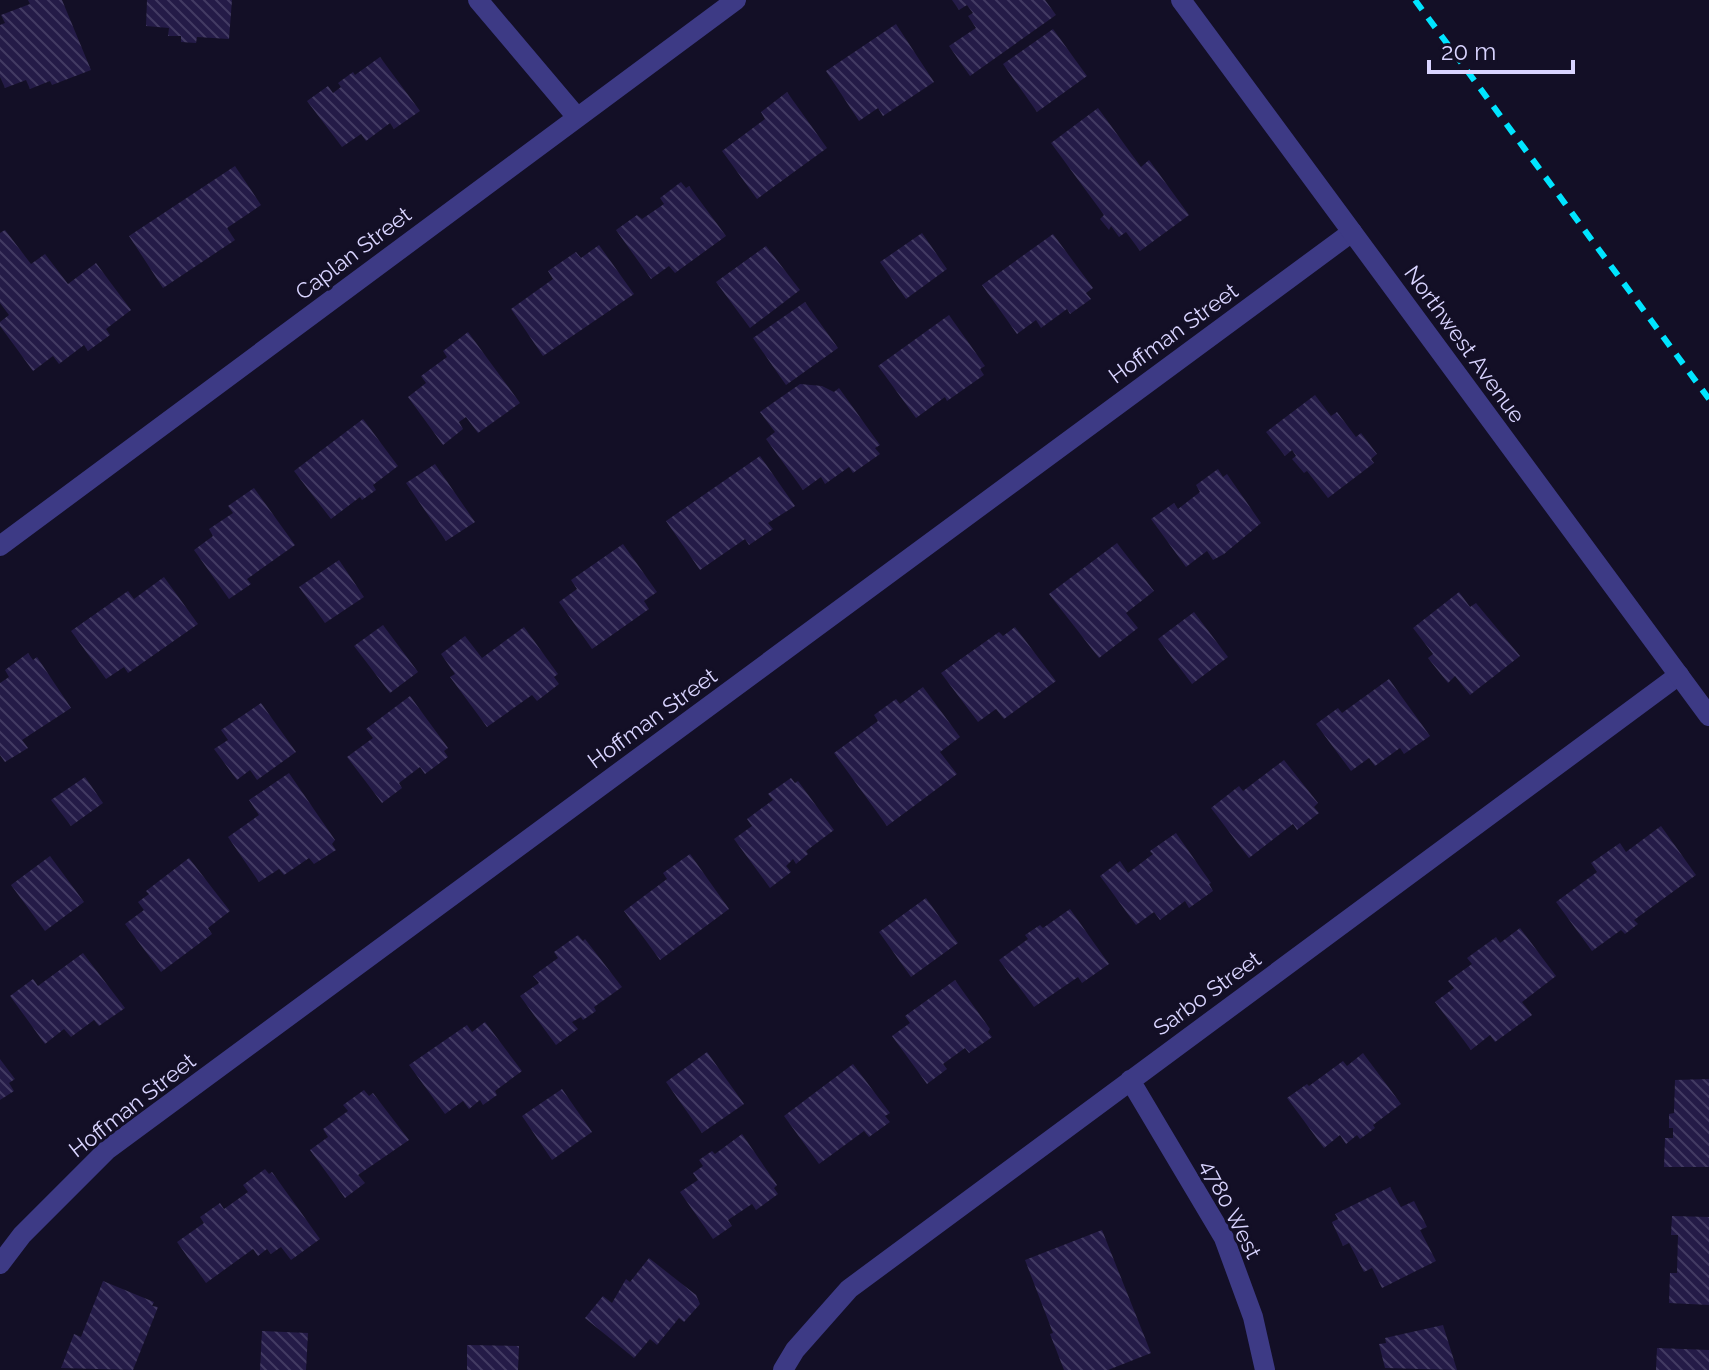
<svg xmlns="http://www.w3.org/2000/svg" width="1709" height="1370" font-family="Raleway,sans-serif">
	<defs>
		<pattern id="building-back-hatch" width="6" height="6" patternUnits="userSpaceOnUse" patternTransform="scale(2)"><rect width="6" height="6" fill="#241b47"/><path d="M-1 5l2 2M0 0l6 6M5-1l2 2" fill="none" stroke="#433b63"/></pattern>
	</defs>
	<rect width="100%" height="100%" fill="#130f26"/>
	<path fill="url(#building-back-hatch)" d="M28,0h34l29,70 -39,15 -2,-4 -20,8 -4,-9 -21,8 -5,-11v-52l5,-2 -4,-8 29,-11z
		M147,0h85l-3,39 -32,-2 -1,6 -15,-1v-6h-13l1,-8 -23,-2z
		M952,0h93l11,15 -86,61 -21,-30 27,-18 -8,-12 5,-3 -6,-8 -8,5z
		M896,24l38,58 -51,34 -5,-8 -19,13 -33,-50z
		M1053,29l34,47 -50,36 -34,-48z
		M380,57l40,54 -26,18 -4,-6 -24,18 -5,-7 -19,13 -35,-46 21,-15 5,7 8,-6 -3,-4 15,-11 2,3z
		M787,92l40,56 -70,51 -35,-48 43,-32 -4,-7z
		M1098,108l43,59 8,-7 40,55 -49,36 -14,-19 -7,5 -8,-11 -2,4 -9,-11 4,-4 -53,-72z
		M235,166l26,39 -34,23 8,12 -72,48 -34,-52z
		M681,182l5,6 3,-2 37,50 -51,37 -6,-7 -18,13 -35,-49 21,-15 5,4 22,-15 -4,-6z
		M5,230l26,34 14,-10 23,30 28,-21 35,47 -25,19 4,6 -22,16 -4,-6 -25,19 -6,-8 -20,15 -33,-45v-4l9,-7 -9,-12v-70z
		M922,233l25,36 -41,30 -26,-37z
		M1053,234l40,54 -7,5 5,6 -21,15 -3,-5 -26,19 -5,-8 -19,14 -35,-49z
		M599,245l35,49 -91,62 -32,-47 42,-30 -5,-8 28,-19 5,6z
		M766,246l34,44 -50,38 -34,-46z
		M805,302l33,46 -52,37 -33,-47z
		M949,315l36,51 -5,3 4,6 -37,26 -2,-4 -29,21 -38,-52z
		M468,332l52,71 -42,30 -12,-16 -7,5 4,7 -20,16 -35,-48 18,-14 -5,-7 26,-19 -4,-6z
		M800,384l22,2 12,6 5,-4 41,57 -5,3 5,6 -27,19 -4,-6 -24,17 -4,-7 -18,13 -37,-51 9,-7 -15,-20z
		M1315,395l16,21 6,-4 19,25 5,-4 16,21 -6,5 3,4 -46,35 -21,-27 -3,2 -12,-14 4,-3 -4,-6 -7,6 -19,-24z
		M363,419l35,47 -25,19 3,5 -14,10 -2,-3 -29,22 -37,-48z
		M760,456l35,50 -27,17 5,6 -24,16 -4,-6 -45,31 -34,-49z
		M435,464l40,58 -29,19 -40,-58z
		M1218,469l5,8 4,-3 34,49 -37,31 -11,6 -6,-9 -21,16 -35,-48 23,-16 4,6 22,-17 -4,-7z
		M254,488l41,57 -48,34 4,5 -22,15 -35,-49 19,-14 -4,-7 24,-16 -5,-7z
		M1117,543l37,48 -28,22 12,15 -39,30 -50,-64z
		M623,544l34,48 -13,9 5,8 -57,40 -33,-47 18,-13 -6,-9z
		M339,560l25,37 -39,26 -26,-36z
		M164,577l34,47 -70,49 -4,-6 -18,12 -35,-48 57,-40 6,8z
		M1459,592l11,15 6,-4 44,53 -50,39 -15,-19 -7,7 -20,-25 5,-4 -20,-26z
		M1194,612l34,45 -36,27 -34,-45z
		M383,625l35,47 -28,21 -36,-47z
		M524,627l34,47 -4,3 5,7 -22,17 -5,-6 -45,32 -37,-50 5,-3 -14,-20 24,-18 17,22z
		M1015,627l41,54 -52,38 -8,-10 -18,13 -37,-49 58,-41 4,4z
		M28,653l5,7 4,-3 34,51 -49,32 6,8 -23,14 -5,-7v-72l9,-6 -4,-7z
		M1389,679l41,57 -26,18 -4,-6 -25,18 -6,-8 -18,13 -35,-47 22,-16 4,5z
		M923,687l37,50 -20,15 17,22 -70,52 -53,-73 44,-32 -4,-6 22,-16 4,5z
		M410,696l38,52 -4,3 4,6 -23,17 -5,-7 -21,16 3,5 -20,15 -35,-46 26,-19 -7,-9z
		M261,703l35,49 -39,28 -7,-10 -13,10 -23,-31 14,-9 -7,-10z
		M1284,760l34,43 -4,4 5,6 -22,17 -4,-6 -44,34 -38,-50 28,-22 4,5z
		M289,773l46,67 -3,4 4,6 -22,14 -5,-6 -25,17 -5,-6 -20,13 -31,-45 31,-22 -10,-15z
		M85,777l18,26 -32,23 -20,-26z
		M791,778l4,5 3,-2 36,49 -28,21 2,3 -12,10 -3,-5 -7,7 5,6 -21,16 -36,-49 18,-13 -5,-7 26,-19 -5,-6z
		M1661,826l35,49 -62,45 4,4 -13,10 -4,-4 -29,21 -36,-49 41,-30 -6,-9 29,-20 6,9z
		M1176,833l35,50 -2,1 4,7 -24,17 -4,-7 -25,19 -6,-8 -18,13 -36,-49 20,-15 8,12 25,-19 -3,-3z
		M690,854l39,55 -69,51 -36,-49 43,-32 -4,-6z
		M50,856l34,46 -39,29 -34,-46z
		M189,858l41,53 -22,17 4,6 -51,38 -36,-48 19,-14 -6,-8 11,-8 -3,-3z
		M926,898l32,45 -47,34 -32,-45z
		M1070,909l39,55 -27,19 -4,-6 -44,30 -35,-47 29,-21 -3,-4 15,-10 3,3z
		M1520,928l36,48 -34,26 10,13 -37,27 -5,-7 -19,15 -36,-48 19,-14 -6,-7 24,-17 -5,-6 29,-21 4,6z
		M578,935l5,6 2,-2 37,48 -28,20 2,4 -13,9 -2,-3 -9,5 6,7 -22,16 -36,-49 19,-13 -6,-7 25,-18 -4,-6z
		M83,953l42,55 -26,18 -5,-6 -23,17 -7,-8 -19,15 -35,-48 23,-17 5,7z
		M955,980l35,49 -2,3 4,5 -23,16 -4,-5 -22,16 4,5 -20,15 -35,-48 18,-13 -5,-7z
		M485,1022l37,49 -27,20 2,4 -14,10 -3,-5 -11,9 -6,-8 -18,13 -36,-49 58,-40 5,7z
		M707,1052l37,52 -42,29 -36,-51z
		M1363,1053l38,51 -28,21 2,3 -15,11 -3,-4 -11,9 -6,-9 -16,13 -37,-50 20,-14 2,2 34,-25 4,5z
		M0,1059l15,20 -6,4 5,8 -14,9z
		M853,1064l37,49 -5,3 5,6 -21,15 -5,-6 -45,33 -35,-48z
		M1709,1079v88h-45l1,-29h8v-10h-4v-14l5,-1 1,-33z
		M562,1089l30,43 -40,28 -30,-44z
		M364,1090l5,6 4,-3 36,47 -51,35 7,8 -20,15 -35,-48 18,-13 -5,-8 25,-18 -5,-6z
		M742,1134l35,51 -3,3 4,6 -22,16 -4,-6 -24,16 4,6 -19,13 -33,-47 18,-12 -5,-7 10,-7 -4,-6 13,-9 3,3z
		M265,1169l4,5 3,-2 48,67 -29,21 -10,-13 -10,7 -4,-5 -9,7 -5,-7 -47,34 -29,-41 27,-19 -4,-6 20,-14 4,6 24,-17 -5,-7z
		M1390,1187l11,20 13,-6 13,26 -7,3 16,31 -54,27 -10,-20 -8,4 -15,-29 -6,3 -11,-24 6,-3 -3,-5z
		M1672,1216l37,1v88l-40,-2 1,-30h7l1,-38h-7z
		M1102,1230l49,123 -43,17h-44l-14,-36 3,-1 -28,-73z
		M649,1258l47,37 4,9 -16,18 -5,-4 -22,27 -7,-6 -16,19 -49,-40 18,-22 9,7 14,-24 4,3z
		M103,1281l51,21 -2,4 6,1 -25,63 -72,-2 13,-34 7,3z
		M1443,1325l14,45 -72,-2 -6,-24 7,-1 -1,-5z
		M262,1331l46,2 -2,37h-46z
		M467,1345l52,1 -1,24h-51z
		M1657,1348l52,2v20h-53z"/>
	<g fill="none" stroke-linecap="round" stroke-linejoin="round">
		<path stroke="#3d3a85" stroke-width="20" d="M478,0l98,116
			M0,546l736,-546
			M1130,1080l94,158 29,79 12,53
			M0,1264l22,-29 85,-85 1245,-918
			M783,1370l12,-20 54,-61 830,-614"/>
		<path stroke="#3d3a85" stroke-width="20" d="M1181,0l528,716"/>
		<path stroke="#00e5ff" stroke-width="6" stroke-dasharray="12 10" stroke-linecap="butt" d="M1415,0l294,399"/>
	</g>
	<g text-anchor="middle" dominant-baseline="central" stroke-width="6" stroke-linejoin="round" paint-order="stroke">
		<g font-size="22" fill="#d9d4ff" stroke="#130f26">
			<text transform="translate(353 253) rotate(-37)">Caplan Street</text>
			<text transform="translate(1173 333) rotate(-36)">Hoffman Street</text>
			<text transform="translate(1465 344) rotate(54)">Northwest Avenue</text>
			<text transform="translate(652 718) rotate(-36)">Hoffman Street</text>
			<text transform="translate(1207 993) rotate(-36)">Sarbo Street</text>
			<text transform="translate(132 1105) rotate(-38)">Hoffman Street</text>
			<text transform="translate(1231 1209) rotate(63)">4780 West</text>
		</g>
	</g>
	<path d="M1429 60v12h144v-12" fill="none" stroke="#d9d4ff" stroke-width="4"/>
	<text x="1441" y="60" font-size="24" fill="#d9d4ff" stroke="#130f26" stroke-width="6" paint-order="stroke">20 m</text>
</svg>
